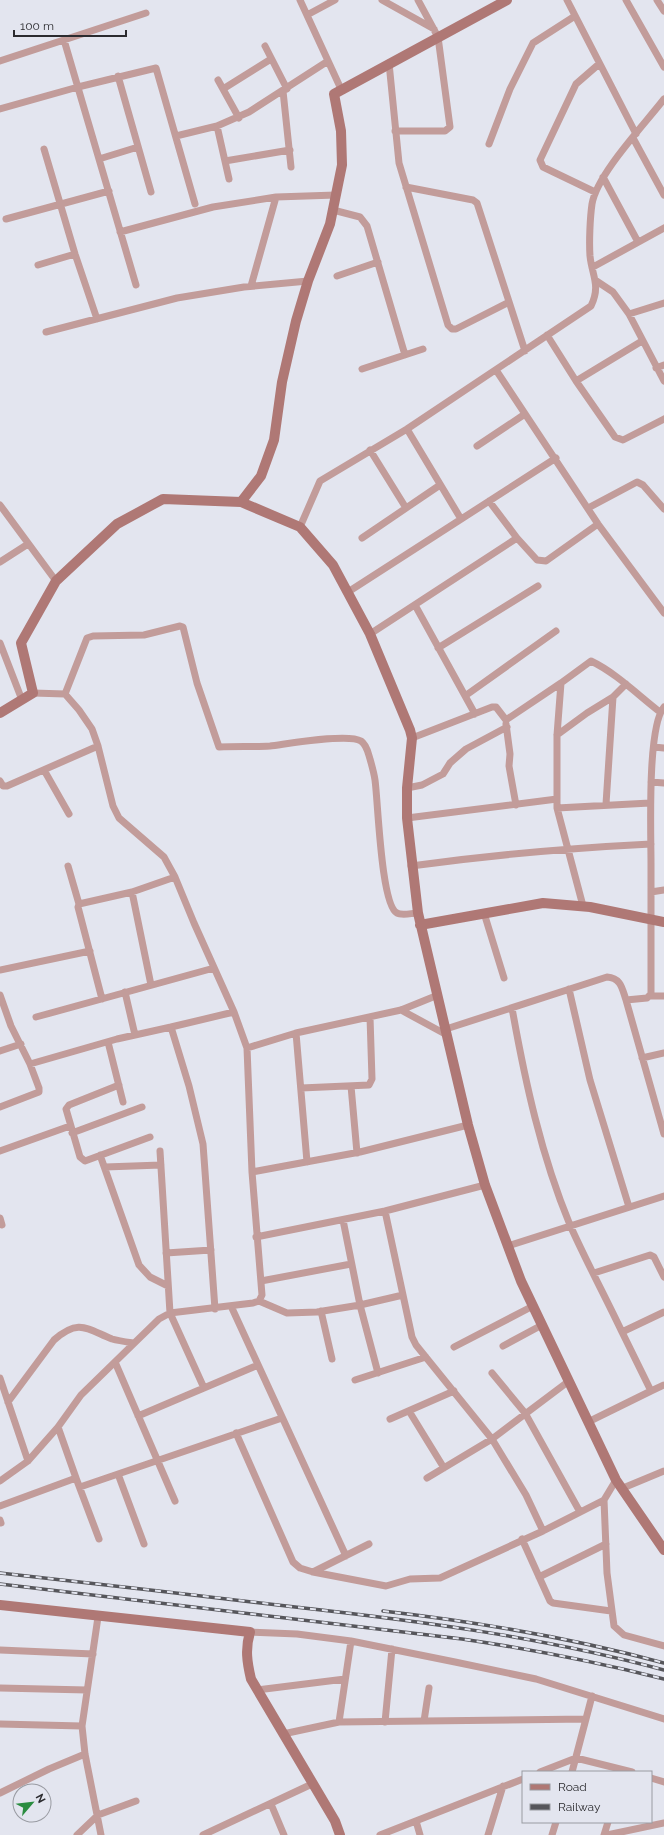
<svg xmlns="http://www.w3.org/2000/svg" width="664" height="1835" font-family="Raleway,sans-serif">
	<rect width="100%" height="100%" fill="#e3e5ef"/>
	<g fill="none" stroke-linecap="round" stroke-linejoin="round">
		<path stroke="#c29c9a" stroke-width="7" d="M300,0l41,89
			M382,0l52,29
			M567,0l69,134
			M626,0l38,67
			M657,0l7,11
			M307,15l28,-15
			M64,40l72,245
			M265,46l22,43
			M0,61l146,-48
			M389,63l10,100 49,162 4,4h4l53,-27
			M118,76l33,116
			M218,80l21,38
			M223,89l48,-30
			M283,91l8,76
			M0,109l78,-22 78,-19 39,136
			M217,126l12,53
			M395,131h50l5,-4 -12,-90 -20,-37
			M176,136l41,-10 32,-14 79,-51
			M633,138l31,57
			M489,144l21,-55 23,-46 42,-27
			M44,149l31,105 22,65
			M99,159l39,-12
			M225,161l65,-11
			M603,177l35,65
			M406,187l67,13 4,3 48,148
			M595,192l-52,-25 -3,-7 36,-76 23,-20
			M333,210l27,7 7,9 38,129
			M6,219l103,-28
			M120,232l93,-25 63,-10 60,-2
			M38,265l37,-11
			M593,267l71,-39
			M337,276l41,-14
			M595,280l18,12 16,22 35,67
			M251,286l25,-89
			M629,314l35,-11
			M46,332l131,-34 67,-11 64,-6
			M547,335l29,46 39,56 8,3 41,-21
			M656,368l8,-3
			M362,369l61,-20
			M496,370l102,154 66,89
			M576,381l66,-40
			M407,429l54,90
			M477,446l48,-32
			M370,450l36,58
			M489,501l28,37
			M0,505l56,76
			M588,508l49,-26 6,3 21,24
			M300,527l20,-46 87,-52 184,-123c10,-21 1,-30 -1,-50 -1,-14 0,-38 2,-52 5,-30 52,-79 72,-105
			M362,538l78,-53
			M0,562l28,-18
			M348,592l208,-134
			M415,605l60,109
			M370,634l147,-96 20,22 9,1 52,-37
			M0,643l22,57
			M438,648l100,-62
			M65,694l22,-56 6,-2 51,-1 36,-9 3,1 14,56 22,64c17,-1 34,0 51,-1 17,-2 78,-13 91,-5 6,4 7,12 9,18 2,7 4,14 5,21 3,21 6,125 22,133 5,3 15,0 21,0
			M465,696l91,-65
			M506,724l4,30 -1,12 7,39
			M557,735l30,-22 26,-16
			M412,738l80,-31h4l10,13 55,-37
			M654,747l10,1
			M44,770l25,44
			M0,781l3,5h4l91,-40
			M651,782l13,1
			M407,788l15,-3 21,-11 7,-11 16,-14 41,-22
			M606,804l7,-107 13,-13
			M557,808l93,-5
			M407,818l150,-19
			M68,866l11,38
			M411,866c80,-11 160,-18 240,-22
			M132,892l43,-15
			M651,892l13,-2
			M583,906l-26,-98v-73l4,-52 30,-22c25,12 47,34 69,51
			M484,913l20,65
			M0,970l90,-19
			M569,989l21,91 39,127
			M125,992l10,43
			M0,995l11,31 19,38
			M649,996h15
			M102,999l-24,-92 1,-3 53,-12 19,93
			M626,1000l21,-2 4,-4c0,-44 0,-88 0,-131 0,-30 -4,-136 13,-156
			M512,1008c13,73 29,147 58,217 16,36 35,71 52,107
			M401,1010l46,25
			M36,1017l178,-49
			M171,1027l63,-15
			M446,1029l161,-52c14,1 15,11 19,23l38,134
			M296,1033l11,129
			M108,1042l15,60
			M247,1048l49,-15 105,-23 37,-15
			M0,1051l21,-7
			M642,1058l22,-5
			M119,1085l-50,20 -3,4 14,48 5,4 65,-24
			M351,1086l6,67
			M301,1088l68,-3 3,-6 -2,-62
			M0,1107l39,-15v-4l-9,-24 87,-25 54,-12 18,59 14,58 12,165
			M72,1133l70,-26
			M0,1151l70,-25
			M160,1151l10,162 34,75
			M100,1155l39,110 11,12 18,9
			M105,1167l56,-2
			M252,1172l108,-20 108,-27
			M385,1211l27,126 4,8 76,94 34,56 17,36
			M0,1218l2,7
			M343,1220l17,85 43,-10
			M256,1237l129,-26 100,-26
			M508,1246l156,-50
			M166,1253l45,-3
			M594,1273l56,-18 4,2 10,20
			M261,1281l90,-17
			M259,1301l28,12 30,-1 43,-7 18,68
			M231,1306l115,250
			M321,1311l11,48
			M503,1346l39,-21
			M454,1347l79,-41
			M115,1362l60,139
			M492,1373l33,40 55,99
			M0,1378l28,83
			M355,1380l71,-23
			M651,1391l13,-6
			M8,1402l46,-62c25,-22 33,-11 58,-1 7,2 15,3 22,4
			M409,1411l35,57
			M138,1416l120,-51
			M390,1419l64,-28
			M588,1422l63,-31 -29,-59 42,-20
			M58,1427l18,51
			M236,1433l57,129 7,6 13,4 56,-28
			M118,1474l26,70
			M427,1478l65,-39 77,-58
			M616,1480l-12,20 3,73 7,53 10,9 40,11
			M0,1481l28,-20 30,-34 23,-32 78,-76 11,-6 83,-10 6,-2 3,-6 -10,-123 -5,-124 -13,-36 -40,-89 -19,-46 -11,-20 -45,-39 -6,-12 -15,-60 -6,-17 -13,-19 -14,-16 -32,-1
			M80,1487l202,-69
			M623,1488l41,-17
			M0,1506l76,-28 23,61
			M0,1520l1,3
			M522,1539l28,62 3,2 58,8
			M313,1572l73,14 24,-7 30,-1 103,-47 61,-31
			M539,1577l67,-33
			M98,1617l-16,109 3,28 16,81
			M250,1632l47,2 54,7 104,21 81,17 128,40
			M0,1650l93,4
			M0,1688l87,2
			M257,1690l88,-11
			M424,1721l5,-33
			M339,1722l247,-3
			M385,1722l7,-73
			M0,1724l82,2
			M283,1734l56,-12 12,-81
			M540,1772l36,-14 56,14
			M572,1772l20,-76
			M651,1778l13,4
			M0,1793l49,-24 36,-15
			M271,1804l13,31
			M416,1821l4,14
			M77,1835l21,-20 38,-14
			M203,1835l109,-51
			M380,1835l143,-56
			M488,1835l15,-49
			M552,1835l4,-13
			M604,1835l4,-13
			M607,1835l57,-12"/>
		<path stroke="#af7875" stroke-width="10" d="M241,502l20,-26 13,-36 8,-58 14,-61 12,-40 22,-57 12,-59 -1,-34 -7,-37 173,-94
			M0,713l33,-20 -12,-50 35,-62 61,-57 46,-25 78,3 59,25 33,38 37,69 40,96 2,8 -5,50v30l11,95 50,212 17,60 36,96 95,199 48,70
			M420,925l123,-22 47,4 74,15
			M0,1605l250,27c-5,17 -3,30 1,47l84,142 5,14"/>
		<defs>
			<path id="rail" d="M0,1573c98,11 197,22 295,34 124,14 248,30 369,63
				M0,1584l462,55c68,10 135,23 202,40
				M383,1611c95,11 189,27 281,52"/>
		</defs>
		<use href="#rail" stroke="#56565b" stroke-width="3.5"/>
		<use href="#rail" stroke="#e3e5ef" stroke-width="2" stroke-dasharray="6" stroke-linecap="butt"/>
	</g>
	<rect x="522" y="1771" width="130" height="52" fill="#e3e5ef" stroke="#999ba2"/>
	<rect x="530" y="1784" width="20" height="6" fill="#af7875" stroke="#999ba2"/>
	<text x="558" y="1791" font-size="12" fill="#2b2b2f">Road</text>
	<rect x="530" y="1804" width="20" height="6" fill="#56565b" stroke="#999ba2"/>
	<text x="558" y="1811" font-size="12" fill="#2b2b2f">Railway</text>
	<g transform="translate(32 1803) rotate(62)"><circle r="19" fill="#e3e5ef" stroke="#999ba2"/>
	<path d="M0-3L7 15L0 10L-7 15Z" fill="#2a8c40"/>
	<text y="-6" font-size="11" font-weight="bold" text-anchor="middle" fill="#2b2b2f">N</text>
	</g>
	<path d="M14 30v6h112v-6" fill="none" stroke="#2b2b2f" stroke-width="2"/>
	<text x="20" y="30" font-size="12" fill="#2b2b2f" stroke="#e3e5ef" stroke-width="3" paint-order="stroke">100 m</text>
</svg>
